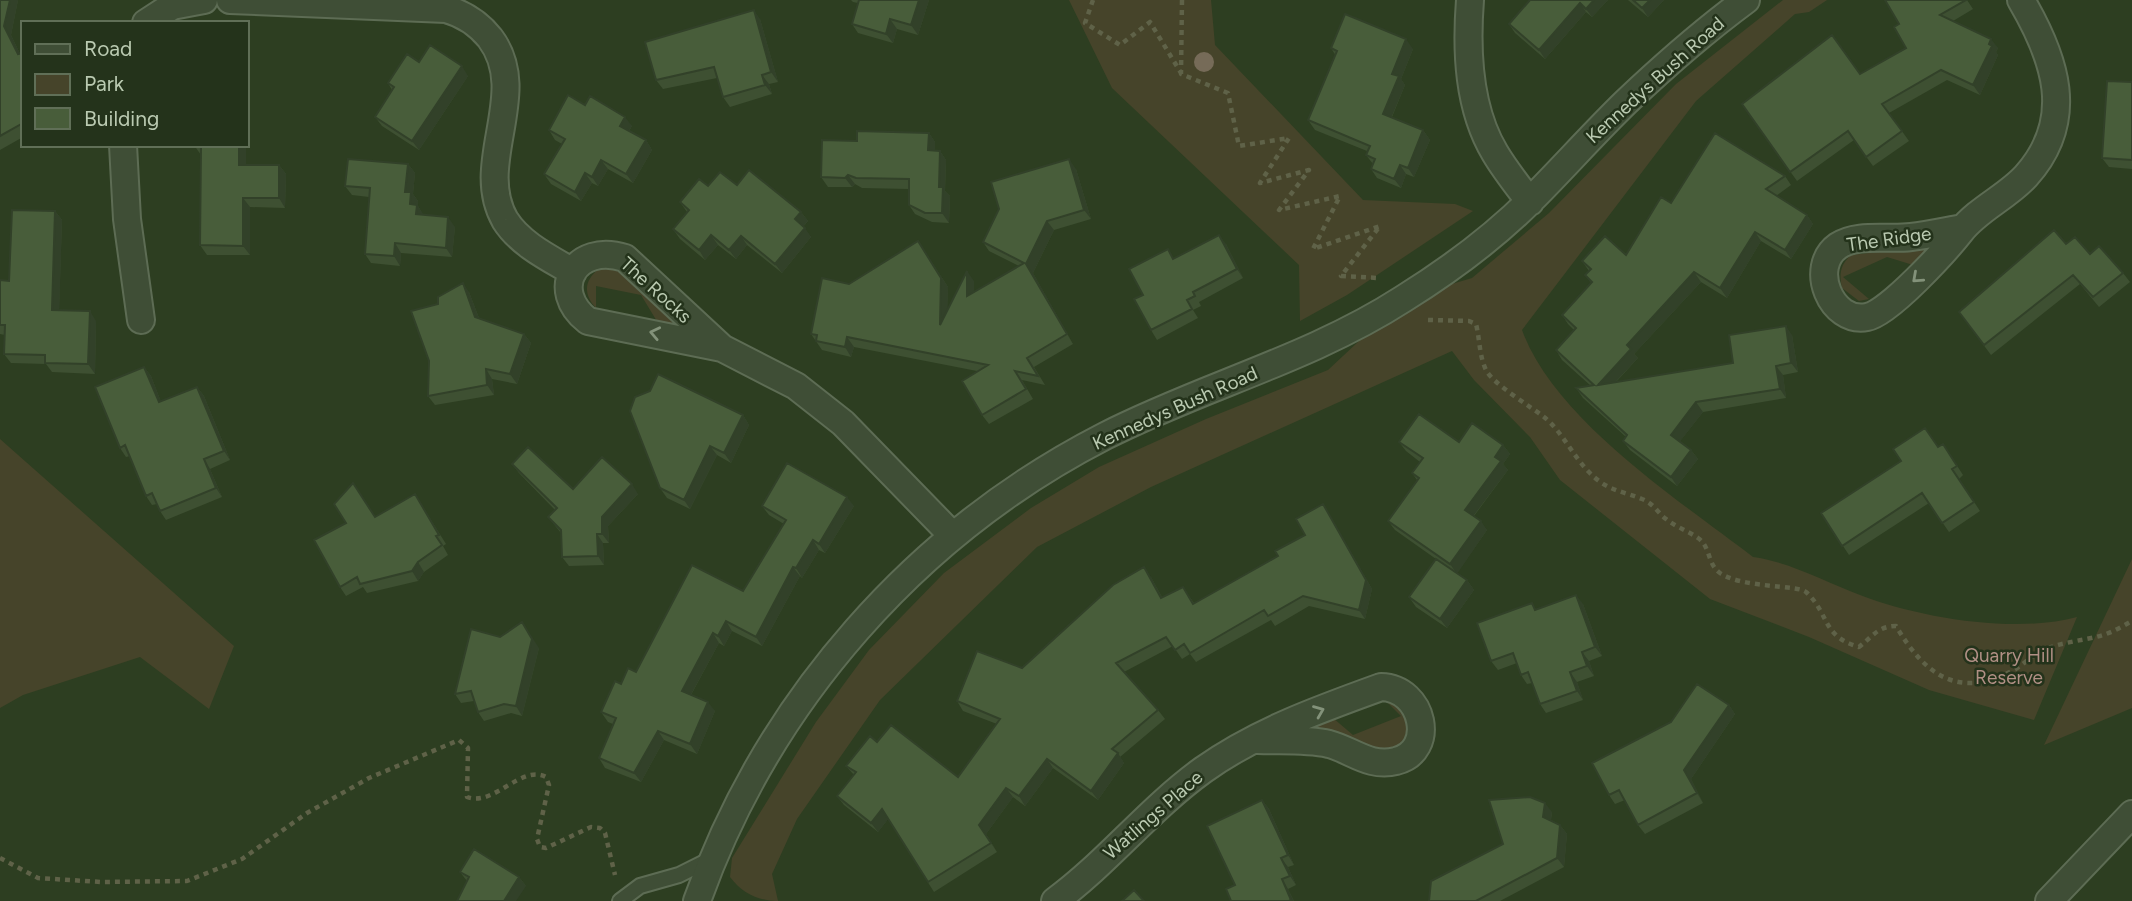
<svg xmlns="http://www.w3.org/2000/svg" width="2132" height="901" font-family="Figtree,sans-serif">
	<rect width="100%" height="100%" fill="#2d3e21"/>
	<path fill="#46442a" d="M1069,0h142l4,45 148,155 92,4 18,7 -126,84 -47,26 -1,-56 -187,-177z
		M1783,0h44l-18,12 -14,2 -99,87 -174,229c33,90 157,170 231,227 37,5 72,25 107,38 59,23 156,39 217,22l-43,103 -105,-30 -120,-53 -99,-38 -150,-119 -30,-43 -56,-57 -22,-29 -301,136 -114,60 -157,153 -83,119 -25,55 6,27c-20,0 -36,-8 -48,-24l2,-19 84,-136 53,-72 75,-77 87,-65 68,-41 107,-48 122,-49 77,-72 67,-20 77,-65 127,-129z
		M1939,245l-26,20 -26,-8 -44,20 26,22 -10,2 -17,-13c-3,-14 -2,-23 9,-33z
		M600,268h18l60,60 -20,-5 -17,-28 -45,-9v22c-14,-15 -11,-29 4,-40z
		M0,439l234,207 -25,63 -69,-52 -117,38 -23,13z
		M2132,559v149l-88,37z
		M1390,700l19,14c1,66 -70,27 -106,15l30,-11 20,17 48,-19 -15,-15z"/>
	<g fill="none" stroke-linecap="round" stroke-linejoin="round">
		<defs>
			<path id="service" d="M620,901l20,-15 39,-11 32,-16"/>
			<path id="minor" d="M230,0l216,9c18,5 32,14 44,29 42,55 -18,125 15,182 15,24 44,38 68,52
				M1470,0c-4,51 -2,108 25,153 10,17 23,33 35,49
				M146,23l26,-17 32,-6
				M123,145l4,74 14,101
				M1963,228c-17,3 -35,7 -52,9 -23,3 -54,-4 -73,9 -30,21 -7,78 29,71 22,-4 79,-67 94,-86 17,-22 46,-34 65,-55 51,-57 29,-118 -5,-176
				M722,348l-97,-90c-50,-16 -77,32 -37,63l134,27 74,38 47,37 110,113
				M697,901c71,-200 219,-368 408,-465 98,-50 205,-77 298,-137 45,-28 91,-62 129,-100 32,-32 62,-66 94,-97 38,-36 78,-71 120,-102
				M1055,901c53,-39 94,-92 148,-131 53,-38 117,-61 178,-83 43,1 56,64 15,74 -26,7 -44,-11 -67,-17 -23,-5 -48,-3 -71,-4
				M2049,901l83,-87"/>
		</defs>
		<use href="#service" stroke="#5d6c54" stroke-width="18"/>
		<use href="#minor" stroke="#5d6c54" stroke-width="30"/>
		<path stroke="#5f6248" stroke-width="4.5" stroke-dasharray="5 5" stroke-linecap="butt" d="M1093,0l-8,23 35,22 30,-23 31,51
			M1182,0l-1,74 47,19 11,53 50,-8 -29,45 49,-13 -30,40 61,-14 -27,53 67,-23 -39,50 37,2
			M1428,320l41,1 7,3c4,16 3,31 10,46 7,14 44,36 58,47 22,18 31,46 55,64 13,10 29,12 43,18 11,4 16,14 24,20 10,8 22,12 32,19 13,9 9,26 22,35 21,15 79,12 86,19 24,22 15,44 53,55 13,-10 19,-21 37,-21 29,49 62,74 118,44 9,-5 17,-14 26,-18 18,-10 43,-11 63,-17 10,-3 20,-9 29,-14
			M0,858l38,20 63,4 86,-1 55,-22 65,-46 62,-35 90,-38 9,8 -1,49c27,10 54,-33 79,-20l3,8 -12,54 3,8 6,1 45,-21 9,1 5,5 10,42"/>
		<use href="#service" stroke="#3f4e36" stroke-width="14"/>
		<use href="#minor" stroke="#3f4e36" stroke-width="26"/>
	</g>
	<circle fill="#766b58" cx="1204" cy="62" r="10"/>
	<path fill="#3e5032" d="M0,0h18l-7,35 9,19 3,-1v84l-23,13z
		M851,0h78l-11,35 -21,-6 -4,14 -35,-10 -6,-9 6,-21 -5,-1z
		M1529,0h79l-16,17 -6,-5 -41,47 -30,-26 -6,-9 21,-23z
		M1628,0h36l-16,17z
		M1885,0h82l6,9 -20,12 45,27 -2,4 2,3 -18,40 -33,-15 -58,33 20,28 -36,25 -19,-26 -57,41 -55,-77 118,-30 46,-26 -7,-24z
		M760,19l18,63 -9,2 3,10 -42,13 -7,-10 -6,-19 -54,11 -7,-9z
		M1331,48l82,1 -12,30 4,6 -13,32 31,13 7,10 -16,37 -8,-3 -5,14 -24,-10 -6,-9 2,-5 -7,-9 1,-4 -52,-21 -7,-10 28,-64z
		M419,62l49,14 -49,74 -37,-24 -7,-9 17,-27 -4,-7z
		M2132,82v87l-23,-2 -7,-9z
		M585,105l47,21 -3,5 17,9 6,10 -19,33 -25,-14 -10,17 -6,-3 -11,18 -30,-17 -7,-10 18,-30 -7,-4 -6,-10z
		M929,133l6,9v8l5,1 6,9 -1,31 5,5 -1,27 -17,-1 -17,-8 -6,-9v-16l-47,-1 -7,-4 -3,3h-24l-7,-10 36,-36z
		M194,145h52v20h33l7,9 -1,34 -35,-1v48h-43l-7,-10 1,-90z
		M408,164l7,9 -2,21 5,7v5l5,9 32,12 -3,30 -51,-4 -1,13 -29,-3 -6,-9 4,-57 -17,-2 -7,-9z
		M1076,169l15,50 -37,11 -21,43 40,71 -39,23 11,18 -23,-5 11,19 -44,25 -7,-9 -5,-44 -123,-24 -3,10 -29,-7 -11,-16 38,-50 69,-43 30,46 -1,24 27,-30v11l45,-26 -30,-15 -6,-9z
		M1785,176l6,9 -15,11 31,19 6,9 -22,35 -30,-18 -34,57 -26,-16 -67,72 4,4 -22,24 117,-19 59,-28 6,37 -15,3 3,23 -83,14 -23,29 11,9 7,9 -21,27 -47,-36 -7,-9 3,-4 -43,-39 -7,-10 15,-2 -29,-26 -6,-10 18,-20 -6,-6 -6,-9 29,-32 -6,-8 4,-4 -7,-10 44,-6 45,-52z
		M737,185l64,27 7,9 -5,6 8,10 -29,36 -35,-28 -11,14 -18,-14 -13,15 -25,-21 -7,-10 14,-17 -7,-10 28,-16z
		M55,211l7,9 -3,91 37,10 -1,53 -43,-2 -6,-8 -35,-1 -7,-9 1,-19 -5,-1v-54l9,1z
		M1226,244l17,34 -44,24 2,4 -8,4 5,8 -41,22 -6,-10 23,-72z
		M2066,244l24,10 33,19 7,9 -31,25 -19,-23 -89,71 -32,-43z
		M469,292l10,26 45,16 7,9 -14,41 -25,-5 2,16 -59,10 -7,-9 10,-92z
		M144,367l7,9 10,26 36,-15 7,9 26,64 -20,9 12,28 -56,23 -6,-9 -3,-7 -5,1 -6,-9 -16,-40 -4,1 -6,-9z
		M650,391l93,24 6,10 -18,38 -14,-8 -27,54 -23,-11 -7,-10z
		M1399,442h60l44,3 7,9 -7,10 5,6 -34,46 13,14 -30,43 10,7 7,10 -27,38 -31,-21 -7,-10 27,-38 -41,-29 -7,-9 29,-41 -5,-7 8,-11 -14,-11z
		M1943,444l20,31 -4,4 21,32 -31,21 -20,-29 -80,52 -28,-42z
		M512,464l61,25 65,5 -30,32 1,17h-6l1,22 -35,1 -7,-9 -1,-24 -13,-16 7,-7 -36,-37z
		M421,504l25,40 -3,2 5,9 -24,17 -6,9 -51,12 -4,-6 -17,9 -6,-9 36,-71z
		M1323,504l6,10 43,75 -7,30 -56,-13 -34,20 -4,-6 -75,42 -6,-8 -8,5 -9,-13 -49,26 34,38 7,9 -45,38 4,6 -26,37 -45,-32 -28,38 -12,-9 -27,37 11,18 -63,40 -46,-73 -10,13 -34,-27 -7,-9 17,-21 -8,-9 31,-24 81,35 39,-53 -34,-13 -6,-10 65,-33 129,-91 11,20 27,-1 5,7 84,-47 27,-21z
		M762,506h92l-29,47 -6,-3 -17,28 -2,-2 -38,70 -30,-15 -8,15 -5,-3 -28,52 24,16 -18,43 -33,-14 -23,42 -36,-14 -6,-10 14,-34 -5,-2 -7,-10 35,-40 107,-81 41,-67 -15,-9z
		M1583,604l19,52 -13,5 5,15 -17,6 6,18 -37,13 -6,-9 -8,-21 -5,1 -6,-9 -4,-12 -19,7 -7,-9 46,-52z
		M539,648l-17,68 -11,-3 -27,8 -6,-9 -4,-11 -13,2 -6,-9z
		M1729,705l6,9 -44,65 12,24 -58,31 -7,-9 -13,-25 -10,4 -6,-9z
		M1262,800l7,9 25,56 -6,2 8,18 -8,4 6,12h-63l4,-16z
		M1552,812l-1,8 9,5 7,9 -3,33 -64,34h-71l74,-57z
		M460,872l59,5 7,9 -59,-5z"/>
	<path fill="#324129" d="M10,0h8l-7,35 12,25 -5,-6 -14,-28z
		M919,0h10l-11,35 -7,-10z
		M1594,0h14l-16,17 -6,-8z
		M1650,0h14l-16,17 -6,-9z
		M1580,3l6,9 -41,47 -6,-9z
		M754,10l6,9 18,63 -7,-10z
		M890,19l7,10 -4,14 -7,-9z
		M1406,39l7,10 -12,30 4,6 -16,38 -6,-9 9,-40z
		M1991,39l7,9 -2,4 2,3 -18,40 -7,-10z
		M462,66l6,10 -49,74 -7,-9z
		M762,75l7,9 3,10 -7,-9z
		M625,117l7,9 -6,9 -6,-9z
		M1423,130l7,10 -16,37 -6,-9z
		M929,133l6,9v17l-7,-9z
		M646,140l6,10 -19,33 -7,-9z
		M239,145h7v29l-7,-9z
		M940,151l6,9 -1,31 5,5 -1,27 -7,-10 -3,-26z
		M1069,159l7,10 15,50 -7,-9z
		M601,160l7,9 -10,17 -6,-9z
		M408,164l7,9 -2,21 5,7v5l5,8 -1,9 -12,-19 -5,-12z
		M279,165l7,9 -1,34 -6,-10z
		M1400,165l6,9 -5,14 -7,-9z
		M585,173l7,10 -11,18 -6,-9z
		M848,175l7,9 -3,3 -7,-9z
		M243,198l7,9v48l-7,-9z
		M55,211l7,9 -3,100 -7,-10z
		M801,212l7,9 -7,8 -6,-10z
		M1807,215l6,9 -22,35 -6,-9z
		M448,217l7,10 -3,30 -6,-9z
		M1047,221l7,9 -21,43 40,71 -47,-80z
		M805,228l6,9 -29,36 -7,-9z
		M1755,232l6,9 -34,57 -7,-10z
		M711,235l7,10 -13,15 -6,-10z
		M1219,235l7,9 17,34 -6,-9z
		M741,236l6,9 -11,14 -7,-9z
		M918,241l30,46 -1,47 -7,-9z
		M395,243l6,10 -1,13 -6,-10z
		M967,271l7,10v24l-7,-9z
		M1694,272l7,10 -67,72 4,4 -34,36 -6,-9 29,-40z
		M463,283l6,9 13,34 -7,-9z
		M90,311l6,10 -1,53 -7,-10z
		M1786,326l6,9 6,37 -7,-9z
		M524,334l7,9 -14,41 -7,-10z
		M847,337l7,10 -3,10 -6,-10z
		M1776,366l7,9 3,23 -6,-9z
		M144,367l7,9 14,36 -6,-10z
		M486,369l6,10 2,16 -7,-10z
		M197,387l7,9 26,64 -6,-9z
		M1696,402l7,10 -25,32 -7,-9z
		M743,415l6,10 -18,38 -7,-10z
		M1503,445l7,9 -7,10 5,6 -37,49 -6,-9 30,-53z
		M710,446l7,9 -27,54 -6,-9z
		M1691,450l7,9 -21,27 -6,-9z
		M204,459l6,10 12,28 -6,-9z
		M632,484l6,10 -30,32 1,17 -7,-9v-17z
		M847,497l7,9 -29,47 -6,-9z
		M1323,504l6,10 43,75 -7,30 -6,-9z
		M1481,521l6,9 -30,44 -7,-10z
		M597,534l6,9 1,22 -6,-9z
		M813,540l6,10 -17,28 -6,-10z
		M418,562l6,10 -6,9 -6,-10z
		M793,567l7,9 -38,70 -6,-9z
		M1144,567l7,10 16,30 -6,-9z
		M1467,580l7,10 -27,38 -7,-9z
		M1576,595l7,9 19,52 -7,-9z
		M726,621l6,10 -8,15 -6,-10z
		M522,622l17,26 -17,68 -6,-10z
		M713,633l6,10 -31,57 -6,-9z
		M1582,652l7,9 5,15 -7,-10z
		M1570,672l7,10 6,18 -6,-9z
		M708,702l7,9 -18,43 -7,-10z
		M1729,705l6,9 -44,65 12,24 -6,-10 -13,-23z
		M658,731l6,9 -23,42 -7,-9z
		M1118,753l6,10 -26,37 -7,-9z
		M1047,759l6,9 -28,38 -6,-10z
		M1006,788l7,9 -27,37 11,18 -18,-27z
		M1262,800l7,9 25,56 -6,-10z
		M1545,803l7,9 -2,14 -7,-9z
		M882,809l7,9 -11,14 -7,-9z
		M1560,825l7,9 -3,33 -7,-9z
		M1281,858l7,9 8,18 -6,-9z
		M519,877l7,9 -10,15h-12z
		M1282,879l6,10 6,12h-2z"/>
	<path fill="#485d3a" stroke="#324129" stroke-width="2" d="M0,0h10l-6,26 14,28 5,-1v70l-23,13z
		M859,0h60l-8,25 -21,-6 -4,15 -34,-10z
		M1530,0h64l-8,9 -6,-6 -41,47 -30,-26z
		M1633,0h17l-8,8z
		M1885,0h81l-26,15 51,24 -2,5 3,2 -19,39 -32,-15 -59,34 20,27 -36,26 -18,-26 -58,41 -48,-68 90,-69 28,39 46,-26 -12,-21 5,-3z
		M754,10l17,62 -9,3 3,10 -42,12 -9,-30 -58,13 -11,-38z
		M1345,14l61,25 -14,35 7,2 -16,38 40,16 -15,38 -8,-3 -6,14 -23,-10 4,-10 -9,-4 4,-9 -62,-26 29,-69 -6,-3z
		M430,45l32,21 -50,75 -37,-24 19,-30 -6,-4 19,-29 12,8z
		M2107,81l25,1v78l-30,-2z
		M568,95l17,10 5,-9 35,21 -5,9 26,14 -20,34 -25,-14 -9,17 -7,-4 -10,19 -31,-18 21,-35 -16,-9z
		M857,131l72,2 -1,17 12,1 -1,36h4l-1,26h-17l-16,-8v-26l-53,-1 -8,-3 -3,3 -24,-1 1,-37 35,1z
		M1715,133l70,43 -19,13 41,26 -22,35 -30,-18 -35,56 -26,-16 -67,73 4,4 -33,36 135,-22 -4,-28 57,-9 5,37 -15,3 4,23 -84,13 -25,33 20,15 -20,27 -48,-36 4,-6 -51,-47 18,-3 -38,-35 20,-22 -14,-13 30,-33 -7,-7 6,-6 -9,-8 23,-25 21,19 35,-58 10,6z
		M194,145h45v20h40v33h-36v48l-43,-1 1,-99z
		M348,159l60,5 -3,28h6l-1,12 7,1 -1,9 32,3 -2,31 -51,-5 -1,13 -29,-2 5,-66 -25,-2z
		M1069,159l15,51 -37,11 -21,43 41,70 -40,24 11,18 -23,-5 11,18 -44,26 -20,-34 26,-16 -141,-28 -2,10 -29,-6 1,-6 -6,-1 11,-56 27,6 69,-43 23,37 -1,47 27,-54v25l57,-33 -41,-21 16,-33 -8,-27z
		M749,170l52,42 -6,7 10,9 -30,36 -34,-28 -12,14 -18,-15 -12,15 -26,-21 16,-19 -9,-8 19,-23 9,7 12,-14 17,13z
		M12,210l43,1 -3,99 38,1 -2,53 -43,-1v-8l-41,-1 1,-29h-5v-45l9,1z
		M2054,230l12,14 9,-7 15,17 9,-8 24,27 -30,24 -20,-22 -89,70 -25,-33z
		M1219,235l18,34 -44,23 2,4 -8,4 5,9 -41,21 -17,-31 9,-4 -14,-26 39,-20 5,10z
		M463,283l12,34 49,17 -14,40 -24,-5 1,16 -59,11 1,-35 -18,-50 27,-7v-7z
		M144,367l15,35 38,-15 27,64 -20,8 12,29 -56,23 -8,-18 -6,3 -21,-51 -5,3 -25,-61z
		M658,374l85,41 -19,38 -14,-7 -26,54 -24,-12 -30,-77 5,-14 15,-6z
		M1419,414l40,28 13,-19 31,22 -8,12 6,4 -36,49 16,11 -31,43 -62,-43 31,-43 -7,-5 11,-15 -24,-16z
		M1925,428l13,19 5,-3 14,22 -5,3 22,33 -32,21 -20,-30 -80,53 -21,-33 80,-52 -8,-12z
		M528,447l45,42 29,-32 30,27 -30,33v17h-5l1,22 -36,1 -1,-27 -13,-13 9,-9 -45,-44z
		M787,463l60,34 -28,47 -6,-4 -17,28 -3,-1 -37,70 -30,-16 -8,15 -5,-3 -31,58 26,11 -18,42 -32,-13 -24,42 -35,-15 17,-40 -15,-6 14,-31 6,3 7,-16 8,4 56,-107 51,26 43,-71 -24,-14z
		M353,483l22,34 40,-23 24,41 -3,1 6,9 -24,17 -6,9 -52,13 -3,-7 -17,10 -26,-47 32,-17 -12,-19z
		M1323,504l43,76 -7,30 -56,-14 -35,20 -4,-6 -74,43 -6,-9 -9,6 -9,-13 -50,26 42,47 -46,39 6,4 -27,38 -44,-32 -28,37 -13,-8 -27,37 12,18 -63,39 -46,-73 -11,14 -34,-27 19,-24 -10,-6 24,-30 7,6 14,-17 67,52 42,-58 -43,-18 20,-50 45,17 91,-83 31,-18 17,31 22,-11 10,17 85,-48 -3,-5 30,-16 -9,-16z
		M1436,559l31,21 -27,39 -31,-22z
		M1576,595l19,52 -13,5 5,14 -17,6 7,19 -37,13 -12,-32 -7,3 -8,-22 -22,8 -14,-38 55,-20 3,7z
		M522,622l10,17 -16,67 -12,-2 -26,8 -7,-21 -16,3 16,-65 29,8z
		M1697,684l32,21 -45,65 13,23 -59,32 -19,-35 -10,5 -17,-32 79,-41z
		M1530,797l15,6 -2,14 17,8 -3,33 -81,43h-47l2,-20 72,-37 -14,-44z
		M1262,800l26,55 -7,3 9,18 -8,3 9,21 -2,1h-58l-5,-12 9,-4 -28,-59z
		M474,849l45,28 -15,24h-47l12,-24 -9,-5z
		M1134,890l10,11h-22z"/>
	<defs><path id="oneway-chevron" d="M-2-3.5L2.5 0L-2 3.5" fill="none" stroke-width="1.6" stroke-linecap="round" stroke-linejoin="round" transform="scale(1.75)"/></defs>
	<g stroke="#83927a">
		<use href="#oneway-chevron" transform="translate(1917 278) rotate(138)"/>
		<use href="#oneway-chevron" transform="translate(655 333) rotate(-168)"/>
		<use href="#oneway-chevron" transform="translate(1319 711) rotate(-22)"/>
	</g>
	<g text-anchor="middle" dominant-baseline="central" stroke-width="5" stroke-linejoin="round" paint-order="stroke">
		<g font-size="19" fill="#bacab1" stroke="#24331b">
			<text transform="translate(1655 80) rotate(-42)">Kennedys Bush Road</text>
			<text transform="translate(1889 239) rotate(-8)">The Ridge</text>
			<text transform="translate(656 290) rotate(42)">The Rocks</text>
			<text transform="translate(1175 408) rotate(-24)">Kennedys Bush Road</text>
			<text transform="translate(1153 815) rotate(-41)">Watlings Place</text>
		</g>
		<g font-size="19" fill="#b19085" stroke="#24331b">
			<text x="2009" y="655">Quarry Hill<tspan x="2009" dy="22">Reserve</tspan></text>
		</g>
	</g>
	<rect x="21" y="21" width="228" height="126" fill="#24331b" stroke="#606f57" stroke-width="2"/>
	<rect x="35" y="44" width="35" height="10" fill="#3f4e36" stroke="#606f57" stroke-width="2"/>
	<text x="84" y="56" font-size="21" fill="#bacab1">Road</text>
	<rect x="35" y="74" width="35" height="21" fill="#46442a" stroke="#606f57" stroke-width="2"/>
	<text x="84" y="91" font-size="21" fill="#bacab1">Park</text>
	<rect x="35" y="108" width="35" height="21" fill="#485d3a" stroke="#606f57" stroke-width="2"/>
	<text x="84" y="126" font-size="21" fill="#bacab1">Building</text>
</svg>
